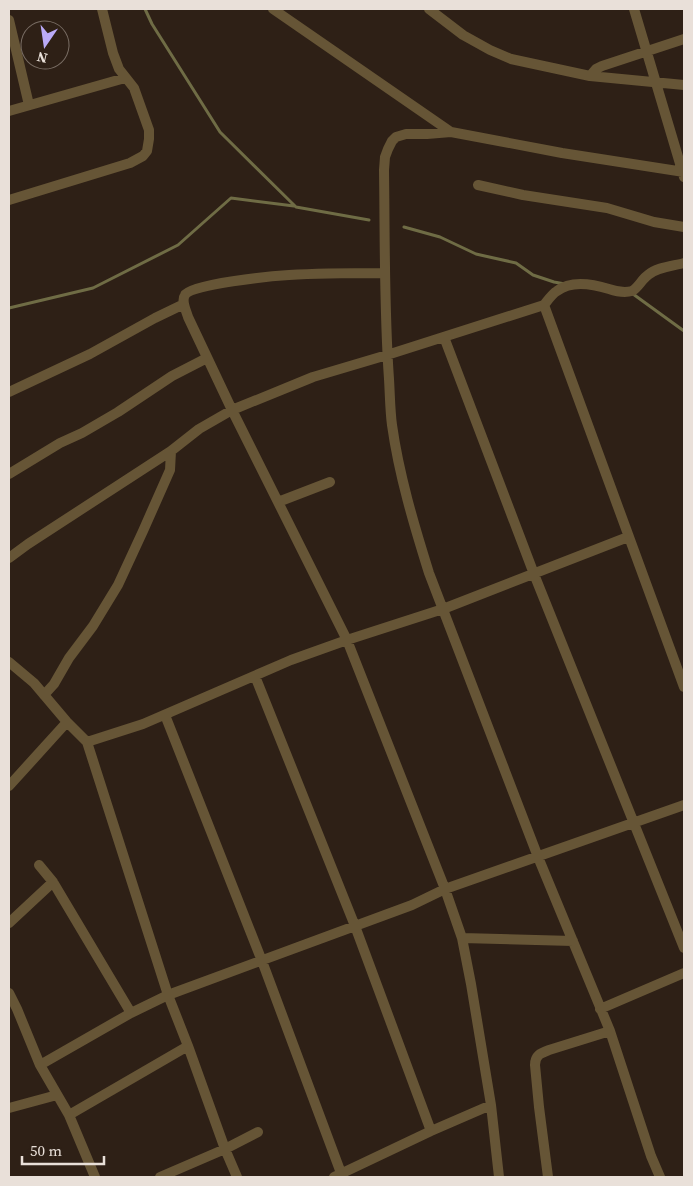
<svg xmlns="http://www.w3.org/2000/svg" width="693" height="1186" font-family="'Source Serif 4',serif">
	<rect width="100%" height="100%" fill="#2e2016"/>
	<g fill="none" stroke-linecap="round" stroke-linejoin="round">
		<path stroke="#6f6c45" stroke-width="3" d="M145,9l7,15 68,108 76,75 73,13
			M404,227l36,10 36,17 40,9 17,12 21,7 11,2
			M633,294l51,37
			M9,308l84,-20 85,-43 53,-47 63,8"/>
		<path stroke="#665536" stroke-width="10" d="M273,9l178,123
			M429,9l34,26 27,15 21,9 79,17 94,9
			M634,9l50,168
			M9,20l20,85
			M590,76l6,-7 6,-3 82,-27
			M9,111l116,-33
			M478,185l45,10 84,13 47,14 30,5
			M9,200l121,-37 13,-7 4,-5 2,-12v-9l-15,-42 -15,-19 -6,-16 -11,-44
			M384,273c-31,0 -63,0 -95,2 -16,1 -99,9 -104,20 -4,6 1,15 3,22l44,93 115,230 98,249 17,49 9,46 20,121 8,72
			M544,305l140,382
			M444,337l90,237 150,374
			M9,392l81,-38 65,-36 29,-14
			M9,474l51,-31 22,-10 36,-21 54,-36 35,-18
			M278,502l52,-20
			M9,558l19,-14 143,-93 28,-22 33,-19 81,-33 74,-22 157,-50c4,-5 8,-11 13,-14 14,-11 36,-7 52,-2 6,2 16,4 23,2 6,-3 10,-12 16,-16 9,-8 25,-9 36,-12
			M9,662l25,21 33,39 20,20 81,253 20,51 37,103 12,28
			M255,676l100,250 76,205
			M44,695l10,-11 15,-26 24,-32 25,-41 25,-54 27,-61 1,-19
			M165,715l97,246 79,212
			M87,742l56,-18 148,-64 56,-20 96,-31 185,-72
			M9,786l58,-64
			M39,865l14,17 78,131
			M9,923l44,-41
			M462,938l111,3
			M9,993l8,16 23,56 29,50 26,62
			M600,1009l84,-36
			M40,1065l91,-52 37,-18 244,-90 33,-16 239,-84
			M9,1108l48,-13
			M69,1115l119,-69
			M160,1177l65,-28 33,-17
			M334,1177l97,-46 60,-26
			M548,1177l-9,-70 -4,-42c0,-10 6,-12 14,-15l61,-19
			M660,1177l-9,-21 -41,-125 -72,-174 -109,-284c-15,-48 -30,-98 -37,-148 -2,-15 -2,-30 -3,-46 -5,-69 -4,-139 -5,-209l1,-13 3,-8 4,-8 4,-4 10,-3h21l24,-2 111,21 122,19"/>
	</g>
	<rect width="693" height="1186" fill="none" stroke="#e9e0d9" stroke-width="20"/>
	<g transform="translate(45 45) rotate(193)"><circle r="24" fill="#2e2016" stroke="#796d64"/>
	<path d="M0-4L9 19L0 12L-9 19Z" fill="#baaaf7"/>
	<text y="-8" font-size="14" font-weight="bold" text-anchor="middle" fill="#e9e0d9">N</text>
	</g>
	<path d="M22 1156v8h82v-8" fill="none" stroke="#e9e0d9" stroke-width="2.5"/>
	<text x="30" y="1156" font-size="15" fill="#e9e0d9" stroke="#2e2016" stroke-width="4" paint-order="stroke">50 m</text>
</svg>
